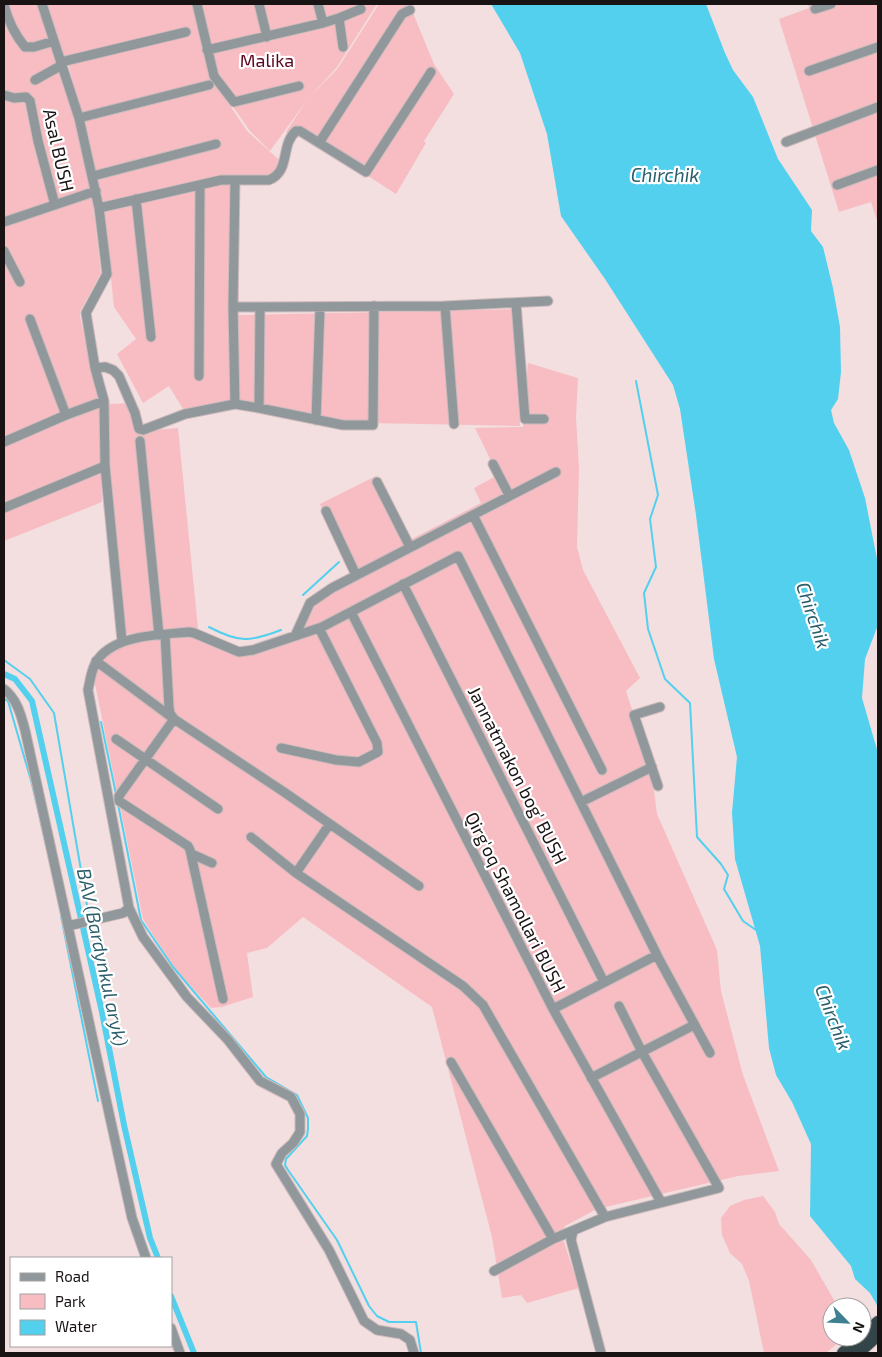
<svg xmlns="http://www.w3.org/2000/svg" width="882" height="1357" font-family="'Exo 2',sans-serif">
	<rect width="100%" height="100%" fill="#f3dfe0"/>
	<path fill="#f7bdc3" d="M4,4h34l32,97 22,94 9,78 -21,39v4l19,88 3,98 -98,39z
		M46,4h149l17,75 35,52 39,35 -10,15h-39l2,134 281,-6v117l-201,-4 -81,-17 -52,9 -17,-28 -26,17 -26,-49 19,-15 -22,-32 -11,-104 -36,-144 -3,1z
		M198,4h179l-40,63 -27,30 28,-29 41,-64h27l7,9 21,51 20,30 -30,47 2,2 -30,51 -99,-64 -7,6 -4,-4 21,-32 -37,51 -20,-20 -37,-53z
		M808,4h70v220l-7,-22 -32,10 -60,-193 30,-11z
		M528,363l50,15 -2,39 3,51 -2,79 6,23 57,108 -14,13 25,76 6,47 60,136 4,41 22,84 36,96 -41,5 -141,33 -32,17 -3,10 17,52 -52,15 -6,-8 -19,3 -10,-61 -60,-230 -129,-90 -36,31 -20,5 6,44 -31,10 -11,1 -37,-40 -31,-49 -50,-245 7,-12 14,-13 15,-8 60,-5 50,19 56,-20 16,-31 42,-28 -33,-72 56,-28 32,65 73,-38 -7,-15 24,-13 -23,-47 48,-1z
		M135,403l5,28 38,-3 20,200 -73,6 -18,-175 1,-55z
		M763,1196l12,16 4,12 32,36 27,47h-6v30h13l-19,16h-62l-15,-72 -7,-17 -12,-11 -8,-18 -1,-17 9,-12 14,-6z"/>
	<path fill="#52d0ee" d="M491,4h215l19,49 8,17 20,27 25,62 34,51 -1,21 12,16 10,41 7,39 1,45 -3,27 -7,11 3,13 15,27 16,48 13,66v61l-13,34 -3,39 16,55v554l-8,-14 -15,-14 -4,-13 -41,-50 1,-72 -19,-42 -16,-27 -7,-27 -9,-102 -25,-87 -3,-46 5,-56 -23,-98 -18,-144 -16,-106 -7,-24 -68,-106 -44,-63 -14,-82 -27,-81z"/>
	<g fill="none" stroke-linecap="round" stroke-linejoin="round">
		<path stroke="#52d0ee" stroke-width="2" d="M636,381l22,114 -8,24 6,48 -12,26 4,36 17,50 25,24 7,134 24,27 7,11 -4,14 19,32 13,9
			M303,595l36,-33
			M209,627c30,16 41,15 72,3
			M4,660l26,19 24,34 35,204
			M4,699l4,2 24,83 16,69
			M101,722l15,72
			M118,804l23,116 32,47 93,110 31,18 11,23v11l-1,7 -21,23 -1,6 3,5 49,70 32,66 8,10 12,6h27l5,31
			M61,916l37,185
			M84,930l5,-6"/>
		<path stroke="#52d0ee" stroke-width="6" d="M4,674l11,5 17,22 70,311 22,113 26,113 8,20
			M171,1296l23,57"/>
		<defs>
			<path id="minor" d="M42,4l37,114 20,90 8,66 -21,39 9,55 9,33 1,65 17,175
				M197,4l17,72 20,26 65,-16
				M259,4l8,33
				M318,4l5,19
				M4,5c4,15 11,30 21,42h9l20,-6
				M815,9l16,-5
				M339,18l4,29
				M207,50l116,-27 16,-5 22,-9
				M61,62l125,-30
				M809,71l69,-24
				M35,80l27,-15
				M4,95l10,3 12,-1 4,4 8,40 17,64
				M79,118l130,-33
				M786,142l92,-35
				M319,143l83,-129 8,-4
				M93,176l123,-32
				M837,185l41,-15
				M136,199l15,138
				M99,208l122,-28h48c22,-9 11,-35 27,-49h4l66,41 65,-100
				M4,222l92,-31
				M4,251l16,31
				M516,303l9,116h19
				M445,306l9,118
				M233,307l212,-1 103,-5
				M30,319l36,96
				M95,368l10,-1 8,3 6,6 16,37 4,16 4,1 42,-16 50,-10 24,4 84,17h30l1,-119
				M199,376l1,-191
				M235,404l-2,-97 2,-126
				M259,408l1,-101
				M316,420l4,-113
				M140,441l19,194
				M4,442l62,-27 38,-14
				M493,464l16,31
				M377,482l33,65
				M4,508l101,-42
				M326,511l30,64
				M473,515l129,255
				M403,584l201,398
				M351,612l202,397 108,193
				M165,635l4,72 1,6 4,6 -55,77v5l69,45 2,4 33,149
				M295,636l15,-33 22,-15 224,-116
				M96,661l78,58 110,73 135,94
				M4,689c13,10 17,26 21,41l107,488 14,40
				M116,739l102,70
				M281,748l55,12 23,2 19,-10 -1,-9 -58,-115
				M658,786l-24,-71 26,-8
				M581,802l71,-35
				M251,837l45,36 167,113 20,19 122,212
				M192,854l20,9
				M296,873l33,-48
				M68,926l55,-13 6,-5
				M553,1009l104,-54
				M451,1062l102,177
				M591,1078l103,-53
				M573,1231l-2,9 30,113
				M494,1271l59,-32 52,-22 114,-29 -77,-136 -23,-46
				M171,1328l9,25
				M414,1353l-4,-13 -9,-6 -24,-4 -13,-9 -35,-71 -53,-86 6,-11 11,-10 7,-11v-18l-9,-17 -31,-16 -32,-41 -41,-43 -44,-60 -14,-29 -41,-218c2,-9 3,-18 7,-26 16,-30 65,-29 94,-32l5,1 45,19 14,-2 69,-23 136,-71 202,405 50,92"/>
			<path id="highway" d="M862,1336l16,-14
				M843,1353l18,-16
				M858,1353l20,-18"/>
		</defs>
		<use href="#minor" stroke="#ccbabb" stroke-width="11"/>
		<use href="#highway" stroke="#ccbabb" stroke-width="14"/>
		<use href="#minor" stroke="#90989b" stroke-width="9"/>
		<use href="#highway" stroke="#344549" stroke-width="12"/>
	</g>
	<g text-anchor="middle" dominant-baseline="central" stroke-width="4.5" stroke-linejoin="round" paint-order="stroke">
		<g font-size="18" fill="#5e0721" stroke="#fff">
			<text x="267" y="60">Malika</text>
		</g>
		<g font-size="18" fill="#1a1314" stroke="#fff">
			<text transform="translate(59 150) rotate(77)">Asal BUSH</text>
			<text transform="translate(518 775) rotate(63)">Jannatmakon bog' BUSH</text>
			<text transform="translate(516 902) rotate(63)">Qirg'oq Shamollari BUSH</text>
		</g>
		<g font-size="19" font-style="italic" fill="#2b5e6b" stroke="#fff">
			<text x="665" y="174">Chirchik</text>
			<text transform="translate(814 615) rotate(71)">Chirchik</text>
			<text transform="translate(103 957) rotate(78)">BAV (Bardynkul aryk)</text>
			<text transform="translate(834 1017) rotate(69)">Chirchik</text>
		</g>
	</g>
	<rect width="882" height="1357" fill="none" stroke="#1a1314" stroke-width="10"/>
	<rect x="10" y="1257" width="162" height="90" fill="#ffffff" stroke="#a3a1a1"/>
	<rect x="20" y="1273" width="25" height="8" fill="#90989b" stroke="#a3a1a1"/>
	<text x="55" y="1282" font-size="15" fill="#1a1314">Road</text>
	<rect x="20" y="1294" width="25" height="15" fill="#f7bdc3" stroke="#a3a1a1"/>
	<text x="55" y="1307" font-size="15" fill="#1a1314">Park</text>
	<rect x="20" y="1320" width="25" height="15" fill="#52d0ee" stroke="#a3a1a1"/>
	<text x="55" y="1332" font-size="15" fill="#1a1314">Water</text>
	<g transform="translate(847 1322) rotate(114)"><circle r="24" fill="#ffffff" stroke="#a3a1a1"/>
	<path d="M0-4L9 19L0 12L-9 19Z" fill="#3e8091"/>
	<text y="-8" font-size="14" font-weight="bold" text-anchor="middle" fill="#1a1314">N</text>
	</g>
</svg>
